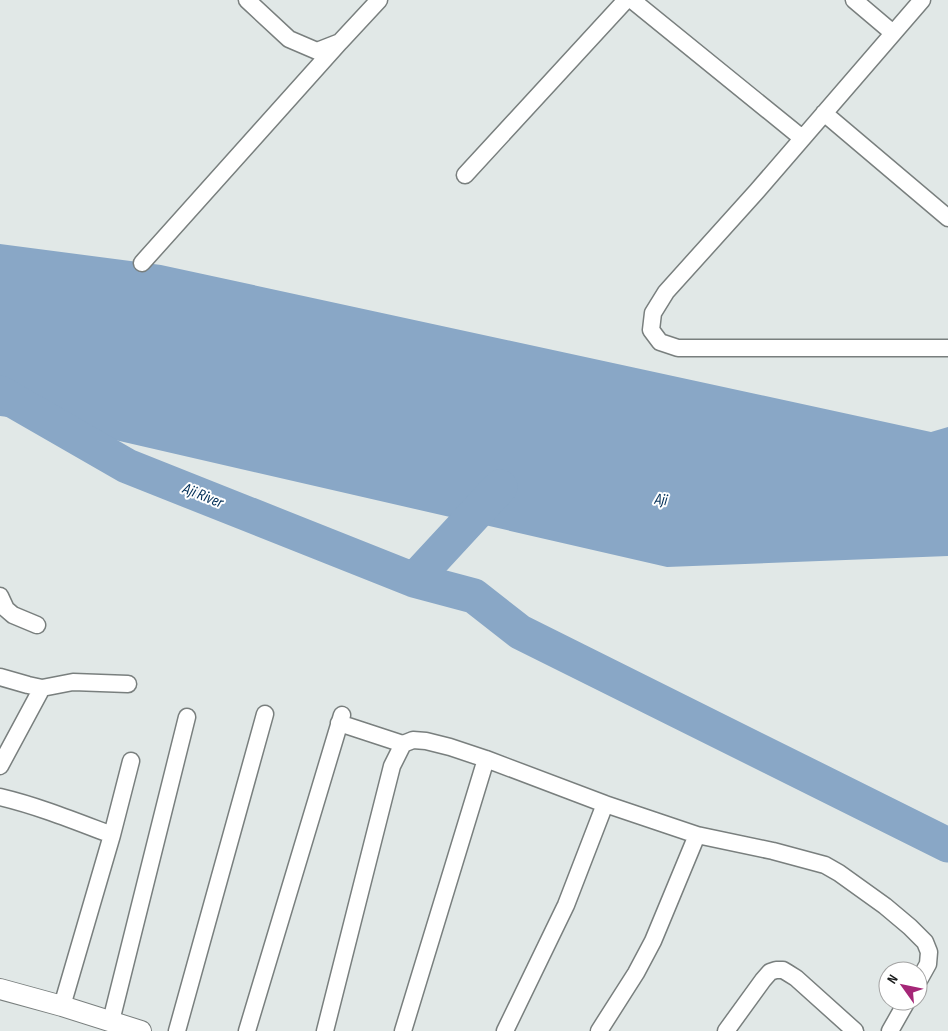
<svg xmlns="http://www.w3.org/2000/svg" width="948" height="1031" font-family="'Sofia Sans Condensed',sans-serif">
	<rect width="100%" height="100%" fill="#e1e8e7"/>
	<path fill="#89a7c6" d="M0,244l161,21 770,167 17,-5v129l-281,11 -643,-148 -24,-3z"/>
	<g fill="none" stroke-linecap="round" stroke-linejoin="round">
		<path stroke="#89a7c6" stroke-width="35" d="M0,393l127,73 287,114 60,16 46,36 428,213
			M414,580l86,-93"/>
		<defs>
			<path id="minor" d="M247,0l42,39 28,12 23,-9 39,-42
				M632,0l170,138
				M854,0l39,33
				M922,0l-165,191 -91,101 -13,21 -2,17 9,12 18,6h270
				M824,113l124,105
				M465,175l161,-175
				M142,263l198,-221
				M0,596l6,13 7,6 24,10
				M0,677l28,8 14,3 31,-6 55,2
				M339,723l64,21
				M0,766l42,-78
				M0,797c38,9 75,24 112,38
				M62,1006l50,-171 19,-74
				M111,1021l76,-304
				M177,1031l88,-317
				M247,1031l95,-316
				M325,1031l67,-265 11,-22 10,-4 13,1 24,6 36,12 119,45 92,31 76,16 52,14 14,8 46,33 25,21 15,15 4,10 -1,12 -10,18
				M403,1031l83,-272
				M505,1031l61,-126 39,-101
				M599,1031l37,-58 17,-32 44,-106
				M726,1031l37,-51 7,-8 6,-2h7l5,3 8,5 59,53
				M890,1031l17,-30"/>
			<path id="tertiary" d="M0,989l62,17 79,25"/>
		</defs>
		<use href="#minor" stroke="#797f7e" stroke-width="19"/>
		<use href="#tertiary" stroke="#797f7e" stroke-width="22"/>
		<use href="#minor" stroke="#fff" stroke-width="16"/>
		<use href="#tertiary" stroke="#fff" stroke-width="20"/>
	</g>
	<g text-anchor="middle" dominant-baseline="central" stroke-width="4" stroke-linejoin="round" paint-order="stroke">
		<g font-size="16" font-style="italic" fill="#002e57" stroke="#fff">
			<text transform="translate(203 496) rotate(22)">Aji River</text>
			<text transform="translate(661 500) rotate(7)">Aji</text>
		</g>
	</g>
	<g transform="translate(903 986) rotate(303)"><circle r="24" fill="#ffffff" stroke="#a3a3a3"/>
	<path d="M0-4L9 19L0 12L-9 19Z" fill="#a52677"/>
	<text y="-8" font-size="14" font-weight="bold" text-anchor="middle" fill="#181a1a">N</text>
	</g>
</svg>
